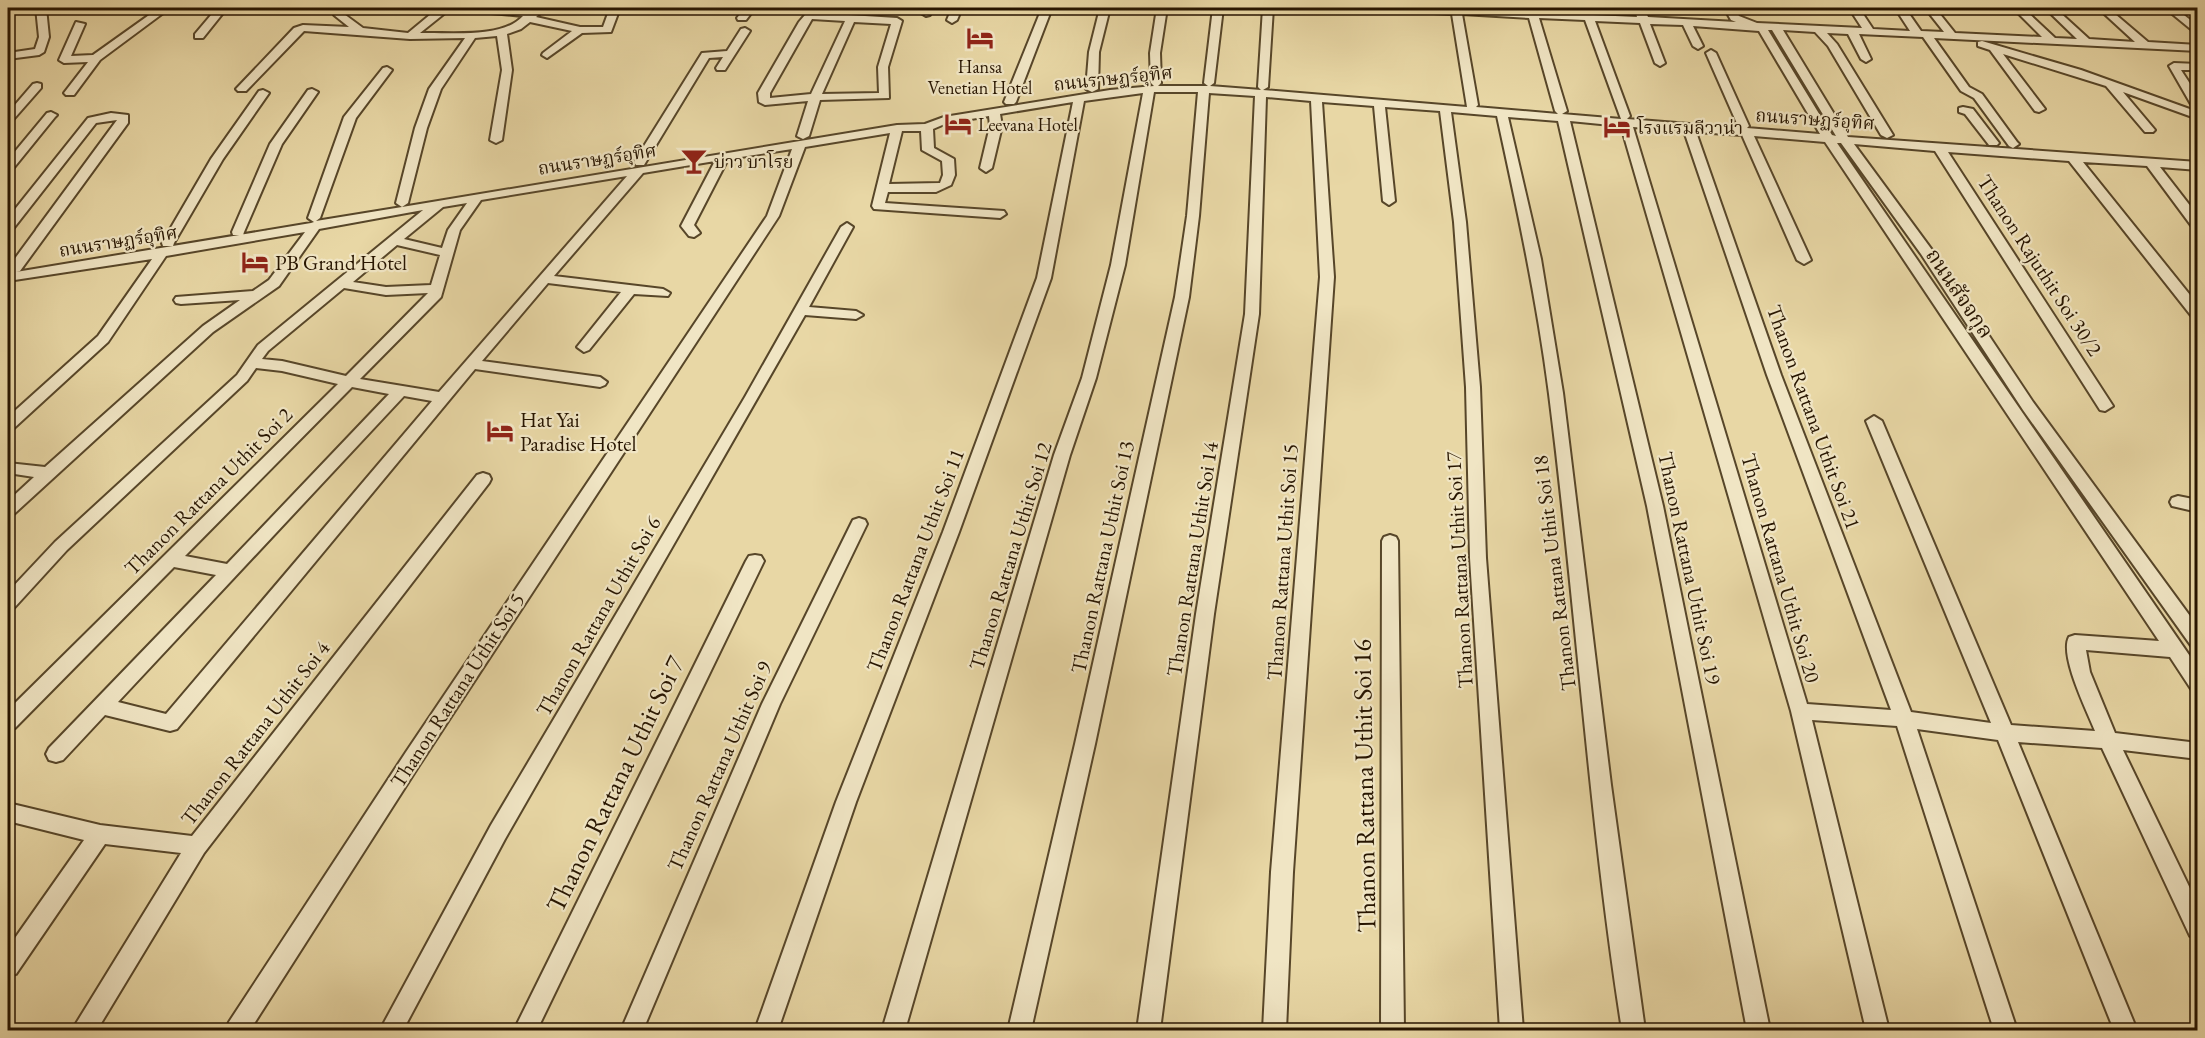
<svg xmlns="http://www.w3.org/2000/svg" width="2205" height="1038" font-family="'EB Garamond','Noto Serif Thai',serif">
	<rect width="100%" height="100%" fill="#e8d7a5"/>
	<filter id="stains"><feTurbulence type="fractalNoise" baseFrequency=".00333" numOctaves="4"/><feColorMatrix values="0 0 0 0 .2 0 0 0 0 .09 0 0 0 0 .02 0 0 0 .5 -.17"/></filter>
	<radialGradient id="worn" r=".72"><stop offset=".6" stop-color="#630" stop-opacity="0"/><stop offset="1" stop-color="#630" stop-opacity=".3"/></radialGradient>
	<g fill="none" stroke-linecap="round" stroke-linejoin="round">
		<defs>
			<path id="minor" d="M36,8h10l3,29 -5,15 -5,3 -31,4v-6l27,-4 4,-12z
				M159,8h11l-70,52 -26,35h-8l-2,-2 24,-31 -24,1 -5,-3 17,-38 9,2 -14,32 22,-1z
				M217,8h10l-24,30h-8v-4z
				M336,8h10l-2,6 19,14 45,5 29,-24h8v4l-25,20c30,-1 82,6 103,-17l-32,-3v-4l4,-1 36,3 4,-3h11l-10,9 44,10h23l7,-19h10l-9,24 -29,1 -35,25 -5,-3 1,-2 29,-22 -42,-9 -9,7 -14,5 5,36 -10,70 -6,3 -6,-3 12,-70 -5,-34 -22,2 -34,51 -14,39 -19,75 -6,4 495,-82 28,-1 19,-7 166,-27 44,-4 -3,-3 -1,-30 7,-45h10l-7,45 1,30 -3,3h50l-4,-3 9,-75h10l-9,75 -4,3 51,4 -3,-3 5,-79h10l-5,79 -5,3 204,17 -15,-93 -55,-3 -5,-3h66l69,3 -1,-3h10l1,4 45,2v-6h6l5,7 44,2 -3,-9h10l4,9 88,5 -5,-2 -7,-12h10l5,8 18,7 105,5 -13,-20h10l14,21 37,2 -15,-23h10l16,23 23,1 -19,-24h10l20,25 87,4 -29,-29h10l32,30 22,1 -32,-31h10l34,31 46,3 -37,-34h10l40,34 50,3v6l-264,-13 35,49 13,7 35,48 2,2 -6,4 -4,-2 -35,-48 -13,-7 -38,-54 -64,-3 12,25 -5,3 -5,-3 -13,-25 -21,-1 10,11 56,91 -6,3 -6,-3 -53,-89 -13,-14 -32,-2 65,107 350,25v8l-38,-3 38,49v13l-5,-1 -46,-62 -64,-4 115,143v14l-5,-1 -124,-157 -121,-9 165,254 -8,5 -5,-1 -165,-259 -81,-7 78,106 101,152 165,225v22l-6,-2 -169,-237 -102,-156 -80,-111h-4l361,525v24l-7,-3 -21,-32 -84,-7 4,22 25,61 83,10v16l-75,-9 75,155v34l-8,-3 -88,-188 -84,-6 119,288h-23l-116,-290 -81,-11 100,301h-23l-97,-304 -85,-6 77,310h-23l-75,-319 -170,-585 -51,-5 93,385 107,524h-23l-100,-524 -89,-385 -50,-4 33,142 22,134 48,392 34,245h-23c-33,-210 -46,-424 -73,-636 -12,-94 -32,-186 -52,-278l-46,-4 15,110 14,165 6,171 37,472h-23l-30,-472 -4,-171 -12,-165 -14,-111 -55,-4 10,94 -6,4 -6,-4 -9,-95 -52,-4 12,175 -41,595 -7,158h-23l8,-158 49,-595 -9,-176 -45,-4 -7,217 -45,300 -54,416h-23l59,-416 49,-300 10,-218 -46,-3 -10,123 -10,81 -94,447 -64,286h-23l67,-286 100,-447 12,-81 11,-124h-44l-29,173 -29,113 -26,77 -165,575h-23l172,-575 28,-77 29,-113 32,-172 -59,8 -33,177 -92,254 -103,270 -78,228h-23l81,-228 107,-270 94,-254 36,-176 -73,12 2,12 -10,42 -6,4 -6,-4 10,-42 -1,-10 -42,7 -14,6 1,19 20,11 1,16 -4,10 -15,7h-48l-3,11 119,8 2,3 -6,4 -126,-9 -2,-3 18,-73 -85,14 -26,69 -359,548 -170,266h-24l3,-8 177,-270 361,-536 25,-67 -64,10 -34,66 6,8 -6,4 -5,-1 -8,-10 34,-65 -72,12 -89,103 109,13 7,4 -2,3 -34,-2 -45,56 -5,2 -7,-5 44,-55 -73,-9 -66,78 118,16 7,5 -2,3 -5,2 -125,-18 -298,360 -7,2 -65,-16 -42,45 -7,2 -7,-2 -3,-6 3,-6 167,-173 -42,-8 -159,161 -7,2v-20l330,-326 -56,-13 -26,-3 -9,13 -180,169 -53,58 -6,2v-18l47,-50 182,-167 21,-30 165,-135 -104,19 -40,57 -66,46 -199,182 -6,2v-15l26,-24 -26,-4v-10l37,4 158,-141 37,-26 -59,4 -5,-1 -2,-3 2,-3 77,-6 16,-11 36,-48 -139,24 -58,86 -95,87 -5,1v-13l90,-81 54,-77 -144,22v-8l7,-1 -7,-4 109,-148 -21,3 -83,106 -5,1v-12l80,-100 23,-5 17,2v8l-108,148 -4,1 295,-49 3,-1 -6,-4 36,-101 39,-49 4,-1 5,3 -36,48 -36,100 -4,3 86,-14 -6,-4 19,-75 14,-39 36,-51 -55,1 -106,-8 -58,60h-8l-2,-2 58,-61 9,-3 46,2 -15,-12zM1462,14l67,4 26,93 3,3 -82,-7 2,-2zM1539,18l46,2 36,99 -59,-5 5,-3zM1595,21l45,2 15,40 5,3 5,-3 -15,-39 33,1 10,21 5,3 5,-3 -10,-20 66,5 61,103 -73,-6 2,-2 -33,-73 -5,-3 -5,3 33,75 -112,-9 3,-3zM1768,30h4l64,106 -4,-1zM1633,127l51,4 83,244 124,335 -84,-6zM902,131h19l1,19 20,11 1,14 -3,8 -51,1zM1696,132l46,3 55,125 7,4 7,-4 -57,-124 71,6 334,499 -84,-6 -6,2c-10,18 18,74 26,94l-84,-6 -129,-304 -8,-5 -8,5 125,302 -80,-11 -130,-337zM627,176l-188,216 -79,-13 81,-82 19,-67 21,-30zM467,203l-19,27 -6,18 -38,-9 39,-32zM397,245l43,10 -9,30 -45,2 -33,-5zM344,288l42,7 42,-2 -82,83 -64,-15 -20,-2 6,-8zM352,387l37,7 -162,170 -42,-8zM404,396l28,5 -266,313 -48,-12z
				M745,8h10l-9,12h-8l-1,-2z
				M811,8h10l-4,5 80,5 5,3 -14,46 1,31 -69,2 -11,36 -6,3 -6,-3 11,-35 -43,4 -6,-3 -1,-9 41,-71zM812,19l33,2 -34,73 -41,4v-5zM854,22l37,2 -13,43 1,26 -57,1z
				M923,8h10l-3,7 -4,1 -5,-3z
				M952,8h10l-5,12 -5,3 -5,-3z
				M1042,8h10l-36,94 -2,2h-8l-2,-2z
				M1100,8h10l-11,44 -1,37 -6,3 -6,-3 3,-37z
				M2165,8h10l23,18v9z
				M745,28l5,3 -25,39h-8l-1,-2 7,-11 -14,1 -65,107h-8l-2,-3 68,-109 25,-2 14,-22z
				M1982,41l99,29 117,42v7l-75,-27 32,38 -2,2h-8l-39,-46 -103,-32 42,55 -6,3 -4,-1 -45,-61 -12,-4v-4z
				M2174,63l24,1v6h-17l17,26v13l-6,-3 -23,-40z
				M37,83l4,1v4l-29,33 -4,1v-9l25,-29z
				M312,89l6,3 -36,52 -38,88 -1,3h-10l-1,-3 38,-88 38,-54z
				M263,90l6,3 -46,66 -49,84 -1,3h-10l-1,-3 49,-84 48,-68z
				M1963,107l10,2 26,34 -2,2h-8l-24,-31 -6,-2v-4z
				M51,112l6,3 -2,2 -43,53h-4v-10l39,-47z
				M847,223l6,4 -44,80 47,4 7,4 -7,4 -51,-4 -300,524 -102,191h-23l111,-205 254,-428 96,-170z
				M483,473l6,2 2,4 -2,4 -285,370 -107,177h-25l109,-177 -76,-9 -89,130 -8,3v-29l76,-108 -76,-19v-18l92,22 92,11 285,-361z
				M2178,496l20,4v12l-26,-6 -2,-4 2,-4z
				M859,518l6,2 2,4 -87,180 -137,326h-22l141,-326 89,-180 2,-4z
				M1390,535l6,2 2,4 6,489h-23l1,-489 2,-4z
				M755,555l6,1 3,5 -227,469h-23l232,-469 3,-5z"/>
		</defs>
		<use href="#minor" stroke="#574629" stroke-width="4"/>
		<use href="#minor" fill="#f0e5c4" fill-rule="evenodd"/>
	</g>
	<defs>
		<symbol id="hotel-bare" viewBox="-9 -9 18 18"><path d="M-6-4.5h1.5V1H6V5H4.5V3h-9V5H-6ZM-4 0a1.8 1.8 0 1 1 3.6 0ZM.5 0V-2.5h3Q6-2.5 6 0Z" fill="#8f2418" stroke="#f0e5c4" stroke-width="2.5" paint-order="stroke"/></symbol>
		<symbol id="bar-bare" viewBox="-9 -9 18 18"><path d="M-6-5H6L.8 .8V4.5H3.5V6h-7V4.5H-.8V.8Z" fill="#8f2418" stroke="#f0e5c4" stroke-width="2.5" paint-order="stroke"/></symbol>
	</defs>
	<g fill-rule="evenodd">
		<use href="#hotel-bare" x="961" y="19" width="38" height="38"/>
		<use href="#hotel-bare" x="939" y="105" width="38" height="38"/>
		<use href="#hotel-bare" x="1598" y="108" width="38" height="38"/>
		<use href="#bar-bare" x="675" y="142" width="38" height="38"/>
		<use href="#hotel-bare" x="236" y="243" width="38" height="38"/>
		<use href="#hotel-bare" x="481" y="412" width="38" height="38"/>
	</g>
	<g text-anchor="middle" dominant-baseline="central" stroke-width="4.5" stroke-linejoin="round" paint-order="stroke">
		<g font-size="18" fill="#271500" stroke="#f0e5c4" text-anchor="start">
			<text x="980" y="66" text-anchor="middle">Hansa<tspan x="980" dy="21">Venetian Hotel</tspan></text>
			<text x="978" y="124">Leevana Hotel</text>
			<text x="1637" y="127">โรงแรมลีวาน่า</text>
			<text x="714" y="161">บ่าว บาโรย</text>
		</g>
		<g font-size="18" fill="#271500" stroke="#f0e5c4">
			<text transform="translate(1113 78) rotate(-6)">ถนนราษฏร์อุทิศ</text>
			<text transform="translate(1815 119) rotate(4)">ถนนราษฏร์อุทิศ</text>
			<text transform="translate(597 159) rotate(-9)">ถนนราษฏร์อุทิศ</text>
			<text transform="translate(118 241) rotate(-9)">ถนนราษฏร์อุทิศ</text>
		</g>
		<g font-size="21" fill="#271500" stroke="#f0e5c4" text-anchor="start">
			<text x="275" y="262">PB Grand Hotel</text>
			<text x="520" y="419">Hat Yai<tspan x="520" dy="24">Paradise Hotel</tspan></text>
		</g>
		<g font-size="21" fill="#271500" stroke="#f0e5c4">
			<text transform="translate(2040 265) rotate(57)">Thanon Rajuthit Soi 30/2</text>
			<text transform="translate(1960 293) rotate(56)">ถนนสัจจกุล</text>
			<text transform="translate(1814 417) rotate(70)">Thanon Rattana Uthit Soi 21</text>
			<text transform="translate(208 491) rotate(-45)">Thanon Rattana Uthit Soi 2</text>
			<text transform="translate(1010 556) rotate(-73)">Thanon Rattana Uthit Soi 12</text>
			<text transform="translate(1102 557) rotate(-78)">Thanon Rattana Uthit Soi 13</text>
			<text transform="translate(1192 559) rotate(-81)">Thanon Rattana Uthit Soi 14</text>
			<text transform="translate(915 560) rotate(-69)">Thanon Rattana Uthit Soi 11</text>
			<text transform="translate(1282 562) rotate(-86)">Thanon Rattana Uthit Soi 15</text>
			<text transform="translate(1690 568) rotate(78)">Thanon Rattana Uthit Soi 19</text>
			<text transform="translate(1781 568) rotate(74)">Thanon Rattana Uthit Soi 20</text>
			<text transform="translate(1459 570) rotate(-93)">Thanon Rattana Uthit Soi 17</text>
			<text transform="translate(1554 573) rotate(-97)">Thanon Rattana Uthit Soi 18</text>
			<text transform="translate(598 616) rotate(-60)">Thanon Rattana Uthit Soi 6</text>
			<text transform="translate(457 690) rotate(-57)">Thanon Rattana Uthit Soi 5</text>
			<text transform="translate(255 733) rotate(-52)">Thanon Rattana Uthit Soi 4</text>
			<text transform="translate(719 766) rotate(-66)">Thanon Rattana Uthit Soi 9</text>
		</g>
		<g font-size="26" fill="#271500" stroke="#f0e5c4">
			<text transform="translate(615 784) rotate(-64)">Thanon Rattana Uthit Soi 7</text>
			<text transform="translate(1364 786) rotate(-91)">Thanon Rattana Uthit Soi 16</text>
		</g>
	</g>
	<rect width="2205" height="1038" fill="none" stroke="#e8d7a5" stroke-width="30"/>
	<rect x="9" y="9" width="2187" height="1020" fill="none" stroke="#271500" stroke-width="3"/>
	<rect x="15" y="15" width="2175" height="1008" fill="none" stroke="#271500" stroke-width="1.5"/>
	<rect width="100%" height="100%" filter="url(#stains)"/>
	<rect width="100%" height="100%" fill="url(#worn)"/>
</svg>
